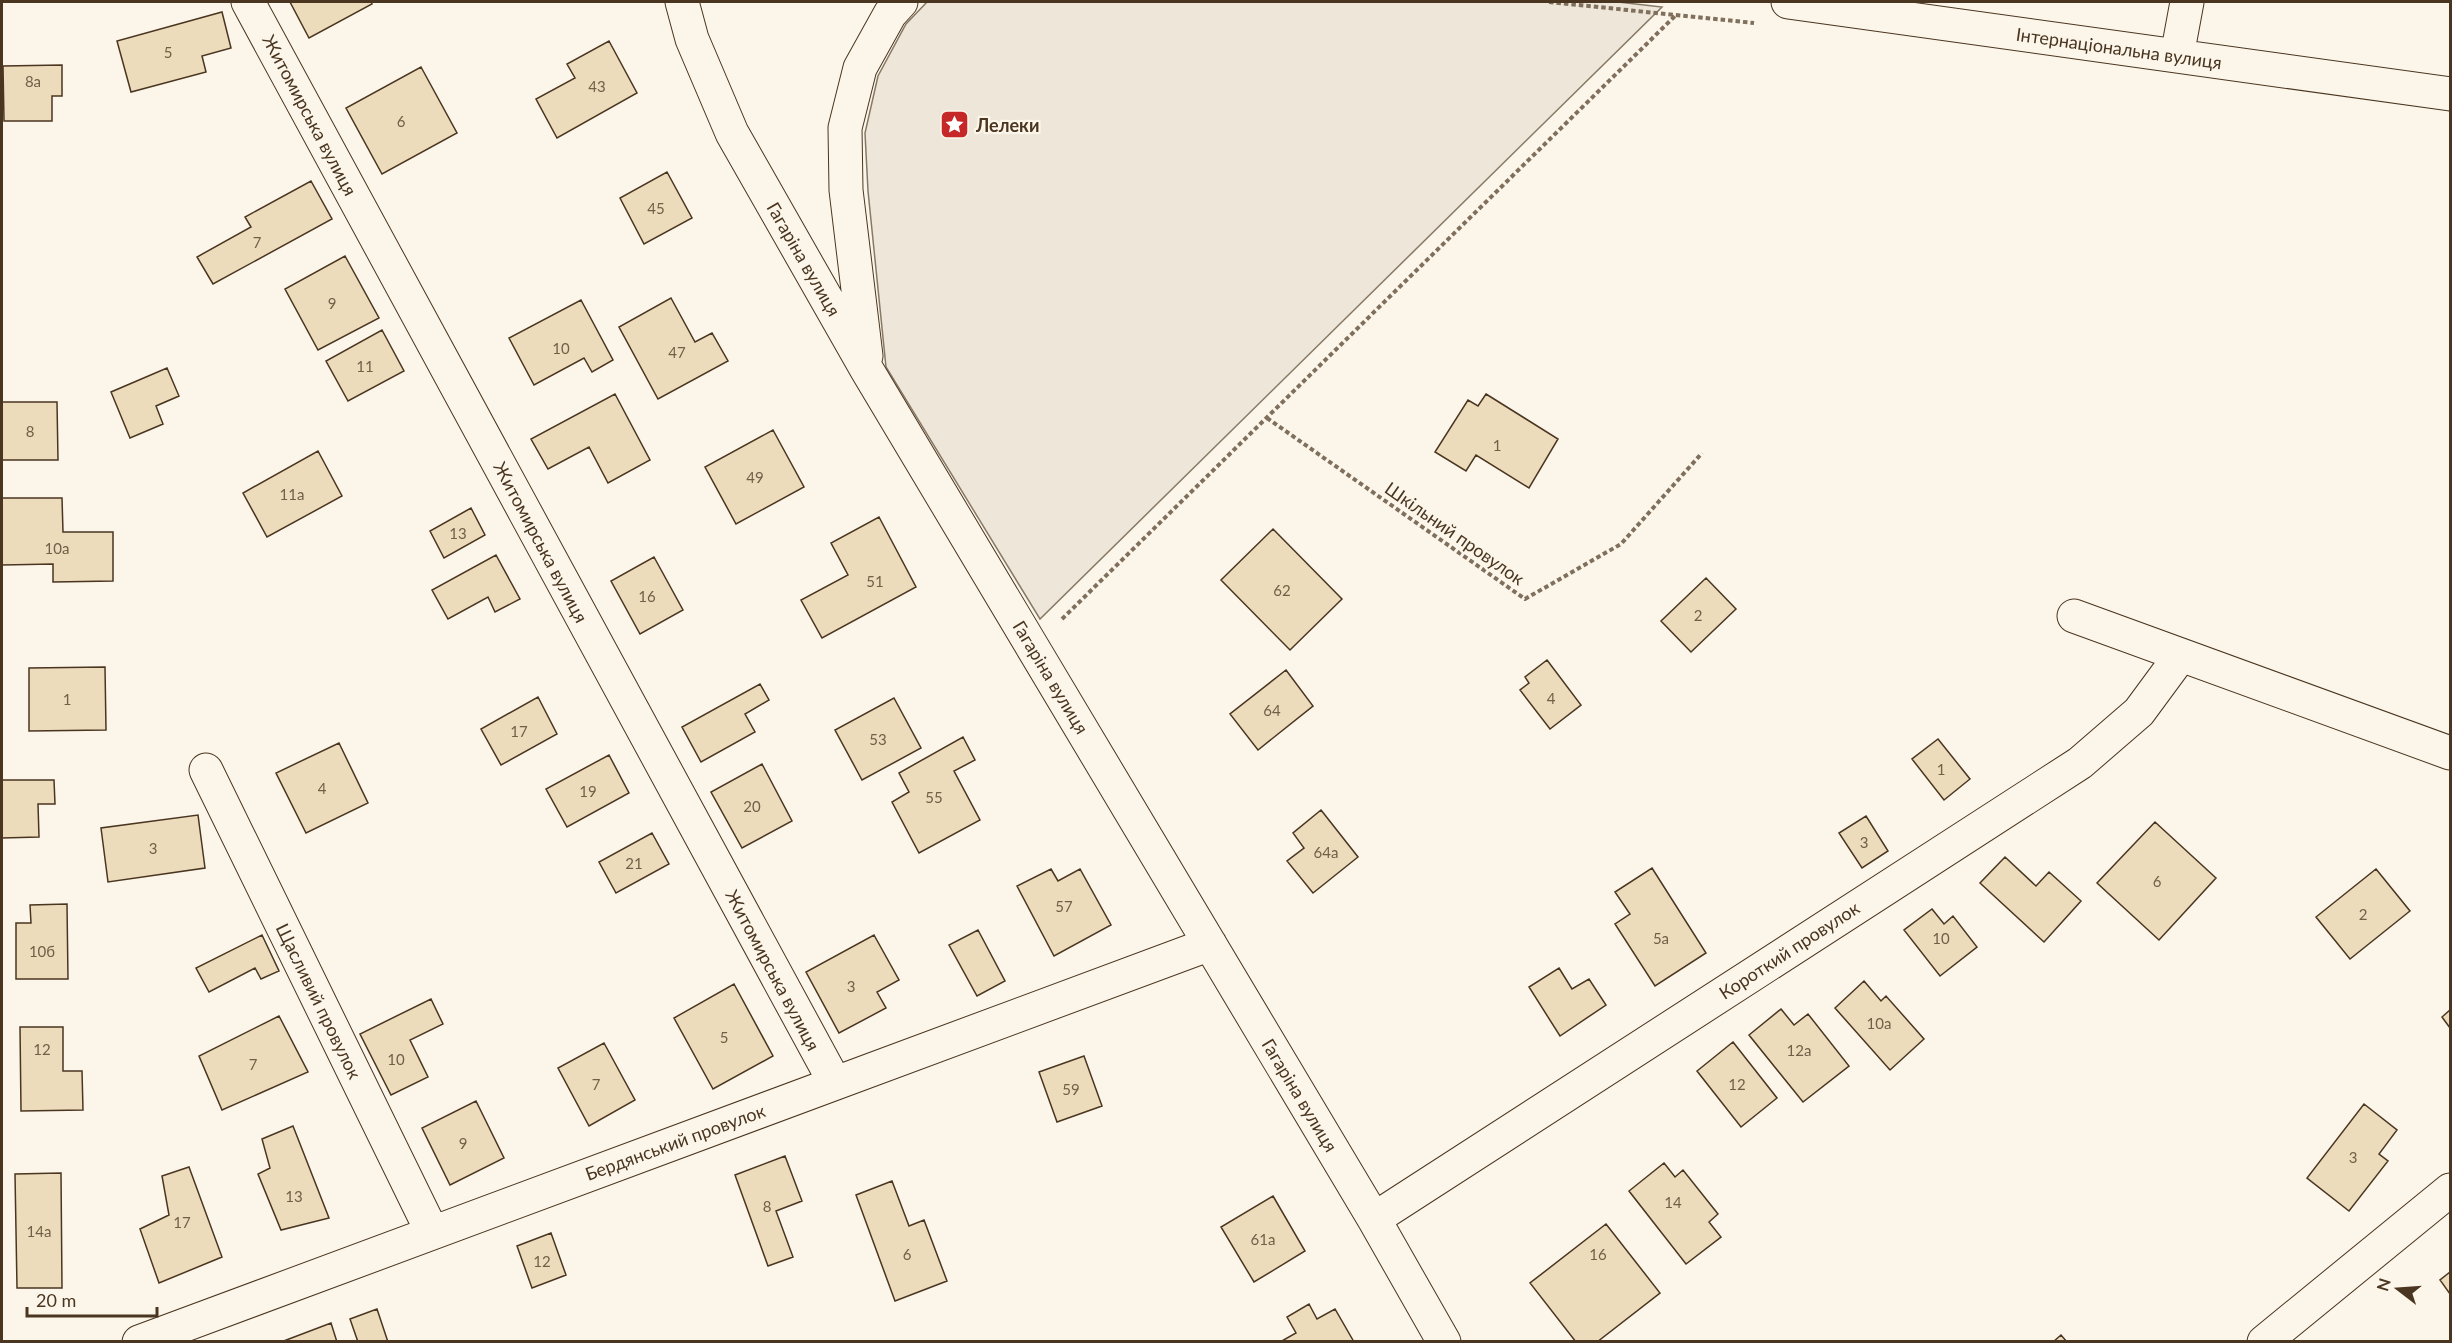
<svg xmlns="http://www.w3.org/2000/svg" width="2452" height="1343" font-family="Lato,sans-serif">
	<rect width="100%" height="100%" fill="#fbf6e9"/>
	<path fill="#ede6d9" stroke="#887966" stroke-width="1.5" d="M927,2h691l44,5 -622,612 -154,-252 -18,-176 -3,-58 13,-57 28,-52z"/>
	<path fill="#ecdcbc" stroke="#4a3520" stroke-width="1.5" d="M290,2h81l1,2 -63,34z
		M222,12l9,36 -29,8 4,16 -75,20 -14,-51z
		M609,41l28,52 -80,45 -21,-39 39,-21 -8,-14z
		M62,65v31h-10v25h-48l-1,-55z
		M421,67l36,66 -75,41 -36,-66z
		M667,172l25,46 -48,26 -24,-46z
		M311,181l21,38 -119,65 -16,-27 54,-30 -6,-10z
		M345,256l34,62 -61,32 -33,-61z
		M671,298l24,44 17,-9 16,28 -70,38 -39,-72z
		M581,300l32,60 -21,12 -8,-14 -50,27 -25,-47z
		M382,330l22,41 -56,30 -22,-40z
		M167,368l12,28 -23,10 7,18 -33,14 -19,-46z
		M615,394l35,66 -42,23 -19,-36 -41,22 -17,-30z
		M1486,394l72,45 -29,49 -53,-33 -10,16 -31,-19 33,-52 10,6z
		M2,402h55l1,58h-56z
		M773,430l31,57 -68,37 -31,-57z
		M318,451l24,45 -75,41 -24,-44z
		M2,498h60l1,34h50v49l-60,1v-18l-51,1z
		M471,508l14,27 -41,23 -14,-27z
		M879,517l37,70 -94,51 -21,-38 47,-25 -17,-32z
		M1273,529l69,70 -52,51 -69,-70z
		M496,555l24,44 -25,13 -7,-15 -40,22 -16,-29z
		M654,557l29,53 -43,24 -29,-53z
		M1706,578l30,31 -45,43 -30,-31z
		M1547,660l34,45 -31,24 -30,-39 9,-7 -4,-6z
		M105,667l1,63 -77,1v-63z
		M1286,670l27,36 -55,44 -28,-36z
		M760,684l9,16 -24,14 10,18 -54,30 -19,-35z
		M538,697l19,37 -56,31 -20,-36z
		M894,698l27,50 -59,32 -27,-50z
		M963,737l12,23 -21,11 26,49 -61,33 -27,-51 17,-10 -10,-19z
		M1938,739l32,40 -26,21 -32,-41z
		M339,743l29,60 -62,30 -30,-60z
		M609,755l20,38 -62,34 -21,-38z
		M762,764l30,57 -50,27 -31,-56z
		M2,780h52l1,24h-17l1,33 -37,1z
		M1321,810l37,47 -45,36 -26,-32 17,-13 -11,-15z
		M198,815l7,53 -97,14 -7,-54z
		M1866,816l22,35 -26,17 -23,-35z
		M2155,822l61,56 -57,62 -62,-57z
		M652,833l17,31 -53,29 -17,-31z
		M2005,857l31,29 13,-14 32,29 -37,41 -64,-59z
		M1652,868l54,85 -51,33 -40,-62 15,-10 -15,-22z
		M1051,869l7,12 22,-12 31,56 -57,31 -37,-70z
		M2376,869l34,42 -60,48 -34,-42z
		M67,904l1,75h-52v-56h15l-1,-18z
		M1932,909l12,15 9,-8 24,31 -37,29 -36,-46z
		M978,930l27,51 -28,15 -28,-51z
		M262,935l17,36 -18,8 -6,-11 -46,24 -13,-24z
		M874,935l25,45 -22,12 9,16 -47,25 -33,-61z
		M1559,968l13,21 17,-10 17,26 -46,31 -31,-49z
		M1864,981l17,20 5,-5 38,43 -34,31 -55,-62z
		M734,984l39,72 -60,33 -39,-71z
		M431,999l12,25 -33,16 18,37 -37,18 -31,-61z
		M1781,1009l13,16 14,-11 41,52 -46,36 -54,-67z
		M2450,1010v18l-8,-11z
		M279,1016l29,56 -86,38 -23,-54z
		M20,1027h43v44h19l1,39 -62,1z
		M1733,1042l44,56 -36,29 -44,-56z
		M604,1043l31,57 -46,26 -31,-58z
		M1084,1056l18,50 -45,16 -18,-50z
		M476,1101l28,57 -54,27 -28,-57z
		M2364,1104l33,26 -18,24 9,7 -39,50 -42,-33z
		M293,1126l36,92 -48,12 -23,-56 12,-6 -8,-29z
		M785,1156l17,45 -26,10 17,46 -25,9 -33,-91z
		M1664,1163l11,14 8,-7 35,44 -9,8 12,15 -35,27 -57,-73z
		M189,1167l33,90 -63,26 -19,-54 29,-14 -7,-39z
		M61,1173l1,115h-45l-2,-114z
		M892,1181l17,45 15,-6 23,61 -52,20 -39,-106z
		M1273,1196l32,55 -51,31 -33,-55z
		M1606,1224l54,69 -63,49h-21l-46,-59z
		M551,1233l15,42 -34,13 -15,-42z
		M2450,1272v22l-10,-14z
		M1309,1304l8,15 18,-10 19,33h-74l16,-9 -9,-16z
		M377,1309l11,33h-30l-8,-23z
		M331,1323l6,19h-56z
		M2061,1335l6,7h-14z"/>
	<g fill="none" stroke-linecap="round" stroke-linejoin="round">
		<defs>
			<path id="minor" d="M248,2l587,1081
				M682,2l10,37 40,94 135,237 507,849 70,123
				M1788,2l662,92
				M2177,56l10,-54
				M866,356l-20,-166 -1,-62 15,-60 30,-54 11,-12
				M2074,616l376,137
				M206,770l226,462
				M1374,1219l706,-456 59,-51 42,-57
				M139,1342l1071,-398
				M2264,1342l186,-152"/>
		</defs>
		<use href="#minor" stroke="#4a3520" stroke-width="35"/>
		<path stroke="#7f6f5c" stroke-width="4" stroke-dasharray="4.5 3" stroke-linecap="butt" d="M1549,2l205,21
			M1267,418l258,181 96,-55 81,-91
			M1062,619l613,-603"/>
		<use href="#minor" stroke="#fbf6e9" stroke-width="33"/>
	</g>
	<defs>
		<symbol id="sight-square" viewBox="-11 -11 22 22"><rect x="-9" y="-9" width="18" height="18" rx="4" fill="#c62828" stroke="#fbf6e9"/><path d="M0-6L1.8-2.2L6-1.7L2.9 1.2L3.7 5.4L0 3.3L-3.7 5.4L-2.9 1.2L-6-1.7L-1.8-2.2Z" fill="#fff"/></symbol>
	</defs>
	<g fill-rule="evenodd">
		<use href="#sight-square" x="938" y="108" width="33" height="33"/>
	</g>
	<g text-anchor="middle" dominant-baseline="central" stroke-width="4.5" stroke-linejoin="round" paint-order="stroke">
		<g font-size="15" fill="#725f47">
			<text x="168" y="52">5</text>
			<text x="33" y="81">8а</text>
			<text x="597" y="86">43</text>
			<text x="401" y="121">6</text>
			<text x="656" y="208">45</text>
			<text x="257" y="242">7</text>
			<text x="332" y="303">9</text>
			<text x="561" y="348">10</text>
			<text x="677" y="352">47</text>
			<text x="365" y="366">11</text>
			<text x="30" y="431">8</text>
			<text x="1497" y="445">1</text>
			<text x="755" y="477">49</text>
			<text x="292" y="494">11а</text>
			<text x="458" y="533">13</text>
			<text x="57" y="548">10а</text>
			<text x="875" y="581">51</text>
			<text x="1282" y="590">62</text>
			<text x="647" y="596">16</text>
			<text x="1698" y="615">2</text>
			<text x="1551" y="698">4</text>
			<text x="67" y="699">1</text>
			<text x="1272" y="710">64</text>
			<text x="519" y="731">17</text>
			<text x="878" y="739">53</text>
			<text x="1941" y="769">1</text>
			<text x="322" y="788">4</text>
			<text x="588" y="791">19</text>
			<text x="934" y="797">55</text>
			<text x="752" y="806">20</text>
			<text x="1864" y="842">3</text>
			<text x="153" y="848">3</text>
			<text x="1326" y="852">64а</text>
			<text x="634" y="863">21</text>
			<text x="2157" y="881">6</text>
			<text x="1064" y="906">57</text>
			<text x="2363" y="914">2</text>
			<text x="1661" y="938">5а</text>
			<text x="1941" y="938">10</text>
			<text x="42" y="951">10б</text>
			<text x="851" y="986">3</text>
			<text x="1879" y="1023">10а</text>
			<text x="724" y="1037">5</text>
			<text x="42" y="1049">12</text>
			<text x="1799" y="1050">12а</text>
			<text x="396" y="1059">10</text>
			<text x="253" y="1064">7</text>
			<text x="596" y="1084">7</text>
			<text x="1737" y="1084">12</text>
			<text x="1071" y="1089">59</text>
			<text x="463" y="1143">9</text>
			<text x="2353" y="1157">3</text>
			<text x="294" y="1196">13</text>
			<text x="1673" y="1202">14</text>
			<text x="767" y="1206">8</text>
			<text x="182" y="1222">17</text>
			<text x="39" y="1231">14а</text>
			<text x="1263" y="1239">61а</text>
			<text x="907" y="1254">6</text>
			<text x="1598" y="1254">16</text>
			<text x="542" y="1261">12</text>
		</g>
		<g font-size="18" fill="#4a3520" stroke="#fbf6e9">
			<text transform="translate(2119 48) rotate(8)">Інтернаціональна вулиця</text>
			<text transform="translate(310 115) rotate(62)">Житомирська вулиця</text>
			<text transform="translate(804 259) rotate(60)">Гагаріна вулиця</text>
			<text transform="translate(1455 533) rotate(35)">Шкільний провулок</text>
			<text transform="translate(541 542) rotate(62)">Житомирська вулиця</text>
			<text transform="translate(1051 677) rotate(59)">Гагаріна вулиця</text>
			<text transform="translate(1789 950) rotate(-33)">Короткий провулок</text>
			<text transform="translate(773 970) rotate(62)">Житомирська вулиця</text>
			<text transform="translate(319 1001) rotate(64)">Щасливий провулок</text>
			<text transform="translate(1300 1095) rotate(59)">Гагаріна вулиця</text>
			<text transform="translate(675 1142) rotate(-20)">Бердянський провулок</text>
		</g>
		<g font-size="18" font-weight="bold" fill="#4a3520" stroke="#fbf6e9" text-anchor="start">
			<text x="976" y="125">Лелеки</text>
		</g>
	</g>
	<rect width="2452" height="1343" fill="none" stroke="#4a3520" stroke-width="6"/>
	<g transform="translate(2398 1289) rotate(287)" stroke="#fbf6e9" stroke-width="4.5" paint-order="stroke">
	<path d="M0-4.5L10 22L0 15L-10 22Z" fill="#4a3520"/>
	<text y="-9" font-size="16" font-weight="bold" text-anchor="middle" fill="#4a3520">N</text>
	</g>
	<path d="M27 1307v9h130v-9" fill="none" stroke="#4a3520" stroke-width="3"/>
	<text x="36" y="1307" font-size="18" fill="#4a3520" stroke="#fbf6e9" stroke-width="4.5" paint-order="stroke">20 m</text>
</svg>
